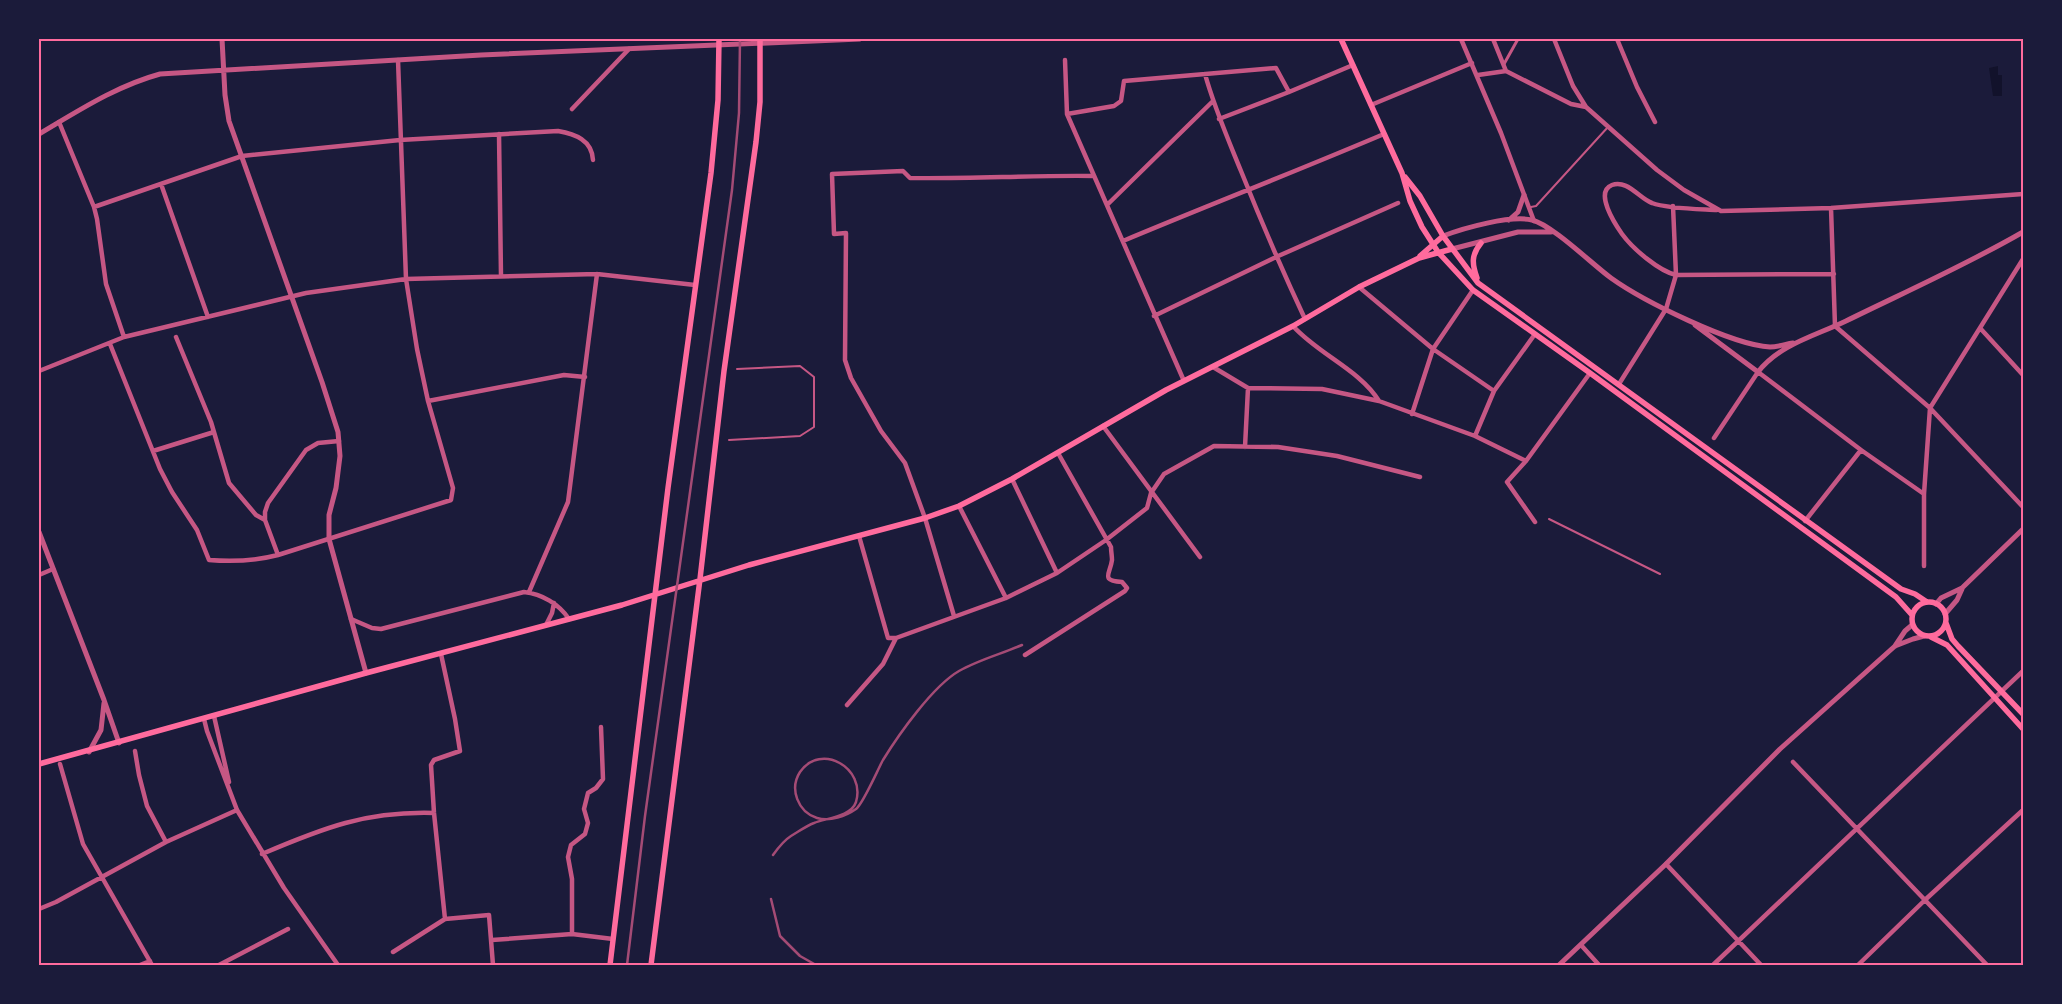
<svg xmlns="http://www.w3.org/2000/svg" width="2062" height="1004" font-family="Barlow,sans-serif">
	<rect width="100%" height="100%" fill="#1b1b3a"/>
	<path fill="#12122b" d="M1998,66v9h4v21h-9l-4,-28z"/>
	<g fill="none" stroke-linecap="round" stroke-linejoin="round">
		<path stroke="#c65784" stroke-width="2" d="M1531,207l5,-1 72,-79
			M729,440l71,-4 14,-9v-50l-14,-11 -63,3
			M1549,519l111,55"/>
		<path stroke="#c65784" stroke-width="3" d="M1504,64l14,-25"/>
		<path stroke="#c65784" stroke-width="4.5" d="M1461,39l40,94 33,88
			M1493,39l13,32
			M1554,39l19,47 13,21
			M1617,39l20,48 18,35
			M1065,60l2,54 117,267
			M1205,74c9,33 23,65 36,97 20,50 41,99 64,148
			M1478,75l28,-4 65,33 15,3 71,63 27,20 37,21 110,-3 192,-14
			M1371,105l101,-42
			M572,109l57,-60
			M1067,114l47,-8 7,-5 3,-20 152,-13 13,24
			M1219,119l70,-27 64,-27
			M59,122l35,85 3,12 9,65 18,53
			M499,134l2,142
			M161,184l47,133
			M1107,205l106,-104
			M94,207l148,-51 158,-16 158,-9c17,3 34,9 35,29
			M1831,208l4,118 95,82 93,99
			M1717,210c-18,-1 -49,-1 -65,-7 -12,-4 -25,-24 -40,-18 -18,7 3,39 10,49 11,15 37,37 54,41l158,-1
			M1123,241c86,-36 174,-70 261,-107
			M1359,287l74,62 61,42
			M1154,316l122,-59 122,-54
			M1293,326c25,28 67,44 86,75
			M1980,328l43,47
			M176,337l35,85 18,61 27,32 9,5 13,35 173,-55 2,-12 -25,-87 -11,-52 -11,-70 -8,-219
			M110,344l50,125 12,23 25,38 12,30c25,2 46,1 69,-5
			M1213,367l35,21 74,1 57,12 96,35 51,25
			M39,371l85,-34 182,-44 100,-14 191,-5 98,11
			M1619,384l47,-75 10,-34 -3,-69
			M428,401l136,-26 21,2
			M1412,414l21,-65 40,-59
			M1103,426l97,131
			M1475,436l19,-45 41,-57
			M1714,438l44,-66 103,78 63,44
			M1245,447l3,-59
			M153,451l61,-19
			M1012,479l45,94
			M959,506l47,92
			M265,520v-8l3,-9 38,-53 12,-7 21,-2
			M1805,521l56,-71
			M1535,522l-28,-40 19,-21 64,-88
			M859,536l29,102h8l110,-40 51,-25 49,-33 41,-32 4,-15 13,-19 50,-28 64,1 59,9 83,21
			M1924,566v-72l6,-86 93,-149
			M39,575l14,-6
			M529,592l39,-90 29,-228
			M954,616l-29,-98 -20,-55 -24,-32 -30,-53 -6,-18 1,-127 -12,1 -2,-60 71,-3 7,7c61,1 123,-3 184,-2
			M351,619l21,9 9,1 143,-37c18,2 35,12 45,27
			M546,625l6,-12 2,-10
			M441,654l14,65 5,32 -26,9 -3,5 3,48 11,106
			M1025,655l100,-64 2,-3 -5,-6c-22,-2 -12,-7 -10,-22 0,-4 -1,-9 -1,-13l-53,-94
			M847,705l36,-41 13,-26
			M214,716l15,66
			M204,719l3,12 30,79 47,78 54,77
			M135,751l4,24 8,31 19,36
			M1793,762l194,203
			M60,764l23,80 69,121
			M262,854c61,-26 104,-43 172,-41
			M1666,864l95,101
			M39,909l17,-7 110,-60 71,-32
			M572,934v-55l-4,-22 3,-12 14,-11 3,-11 -4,-14 4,-16 8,-5 7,-9 -2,-52
			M492,940l80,-6 41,5
			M1581,945l18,20
			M393,952l52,-33 44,-4 4,50
			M140,965l10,-4
			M219,965l69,-36
			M1713,965l310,-294
			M1858,965l68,-66 97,-89"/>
		<path stroke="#c65784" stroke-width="5" d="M222,39l3,56 4,26 93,261 16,50 2,24 -4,32 -7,27v24l37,134
			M39,134c39,-23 77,-48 121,-60l321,-19 379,-16
			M1509,220l9,-8 6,-17
			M1443,236c21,-8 67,-21 89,-16 20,5 60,44 79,58 32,23 121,67 159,69 8,0 16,-3 23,-4
			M1452,249l66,-17h33
			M1695,325l63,47c22,-28 57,-36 88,-51 59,-29 120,-56 177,-89
			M39,532l65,168 15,43
			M1936,604l5,-6 21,-10 61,-59
			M1945,614l12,-14 5,-11
			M1895,646l10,-15 7,-6
			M89,752l12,-22 3,-27
			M1559,965l107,-101 114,-115 115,-103 18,-7 11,-3"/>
		<path stroke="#ff6b9d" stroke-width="5.5" d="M1341,39l61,134 8,28 12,26 16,25 35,38 117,83 306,224 16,18
			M1405,177l15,19 23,40 35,47 423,306 14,5 12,8
			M1420,256l23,-20
			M1477,278c-5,-14 -6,-23 4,-35
			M1912 619a17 17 0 1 1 34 0a17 17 0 1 1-34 0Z
			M1946,623l6,16 6,7 65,68
			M1931,637l16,8 76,84
			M39,764l327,-91 256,-68 127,-40 176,-47 34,-12 53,-27 154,-89 127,-64 66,-39 60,-29 33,-9
			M610,965l58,-477 43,-315 7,-73 1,-61
			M651,965l49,-386 24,-208 32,-229 4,-40v-63"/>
		<path stroke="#a44b75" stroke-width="2.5" d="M773,855c5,-7 10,-14 18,-19 7,-4 15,-10 23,-13 12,-5 37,-6 42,-21 10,-34 -35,-60 -56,-30 -11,17 -2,40 17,46 13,4 29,-2 39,-9 7,-5 22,-40 27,-49 16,-26 50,-74 76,-89 19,-11 42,-17 63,-26
			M771,899l9,37 20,20 16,9
			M627,965l18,-149 87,-626 7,-77 1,-74"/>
	</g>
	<rect width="2062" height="1004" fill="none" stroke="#1b1b3a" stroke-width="80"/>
	<rect x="40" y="40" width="1982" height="924" fill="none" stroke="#ff6b9d" stroke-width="2"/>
</svg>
